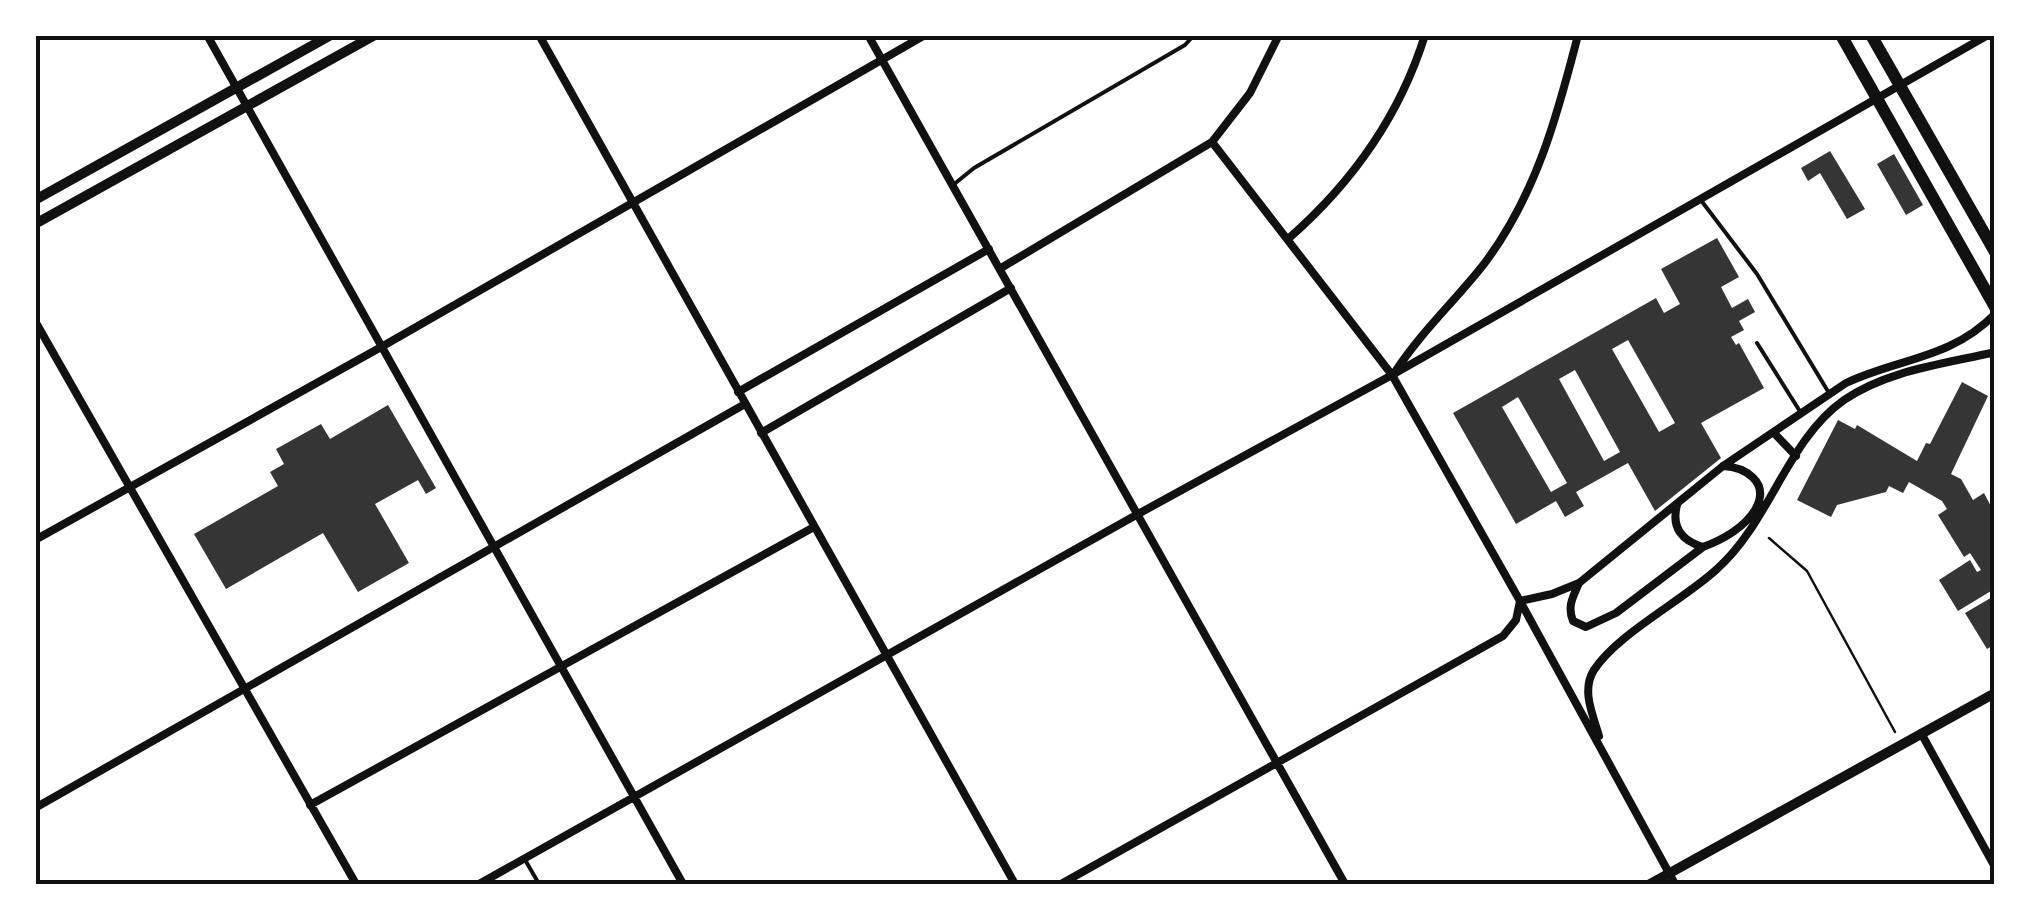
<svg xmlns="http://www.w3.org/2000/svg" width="2030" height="919" font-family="'Archivo Narrow',sans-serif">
	<rect width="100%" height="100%" fill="#fff"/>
	<path fill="#353535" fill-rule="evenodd" d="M1830,151l35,58 -18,10 -27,-46 -12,8 -7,-13z
		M1894,154l29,51 -17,10 -29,-51z
		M1717,238l22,39 -18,10 11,21 16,-9 7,13 -16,9 5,9 -13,7 5,8 3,-2 25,45 -63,35 20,35 -66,53 -27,-48 -52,29 8,14 -19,11 -9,-16 -40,23 -63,-111 203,-115 8,15 16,-9 -19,-35zM1628,340l47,83 -16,9 -47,-83zM1575,370l45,82 -16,9 -45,-82zM1518,397l49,86 -16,9 -49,-85z
		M1962,382l26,14 -37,78 10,5 12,21 11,-7 11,21v21l-3,2 3,6v101l-8,5 -22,-36 29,-17 -3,-5 -33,20 -19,-31 31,-20 7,12 4,-2 -11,-17 -6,4 -26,-42 9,-6 -5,-8 -33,-19 -6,11 -14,-7 -3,6 -49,13 -6,12 -34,-17 41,-80 17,9 2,-4 60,36 9,-18 4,1z
		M388,405l48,83 -10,6 -8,-14 -43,24 34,59 -51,29 -35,-59 -97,56 -32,-55 84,-48 -8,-14 14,-8 -8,-15 45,-25 9,15z"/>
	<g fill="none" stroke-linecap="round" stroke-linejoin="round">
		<path stroke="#111" stroke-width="2.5" d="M1769,538l38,33 88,161"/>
		<path stroke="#111" stroke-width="4" d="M953,185l21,-17 211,-123 9,-10
			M1700,199l57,75 72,119
			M1757,343l44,70
			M524,858l15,26"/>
		<path stroke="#111" stroke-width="8" d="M207,35l476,849
			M539,35l476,849
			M868,35l477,849
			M1212,142l180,233 128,226 155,283
			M1288,239c63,-55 112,-124 137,-204
			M1001,268l211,-126 38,-49 29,-58
			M35,321l321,563
			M1395,372c26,-40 60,-71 89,-108 52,-69 73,-147 94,-229
			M738,392l251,-143
			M761,433l250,-145
			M1774,433l22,23
			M1677,505c-6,23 5,36 26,42 19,-7 43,-20 53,-39 14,-26 -11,-41 -33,-42
			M35,540l348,-194 542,-311
			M1579,583c-6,14 -12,23 -6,38l13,6 30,-14 87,-66
			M1520,601l32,-7 27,-11 144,-117 123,-83c53,-25 105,-24 149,-69
			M1921,733l74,134
			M1599,736c-6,-21 -18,-46 -5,-66 23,-36 91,-71 123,-101 53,-47 70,-129 127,-169 44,-30 100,-36 151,-48
			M310,805l504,-278
			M35,808l710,-404
			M479,884l659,-370 254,-139 596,-340
			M1061,884l442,-248 13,-16 4,-19"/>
		<path stroke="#111" stroke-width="10" d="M35,200l296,-165
			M35,224l340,-189
			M1650,884l345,-191"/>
		<path stroke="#111" stroke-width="12" d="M1841,35l154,272
			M1871,35l124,217"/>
	</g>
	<rect width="2030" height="919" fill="none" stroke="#ffffff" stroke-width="75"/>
	<rect x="38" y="38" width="1954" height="844" fill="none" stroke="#111" stroke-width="4"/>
</svg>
